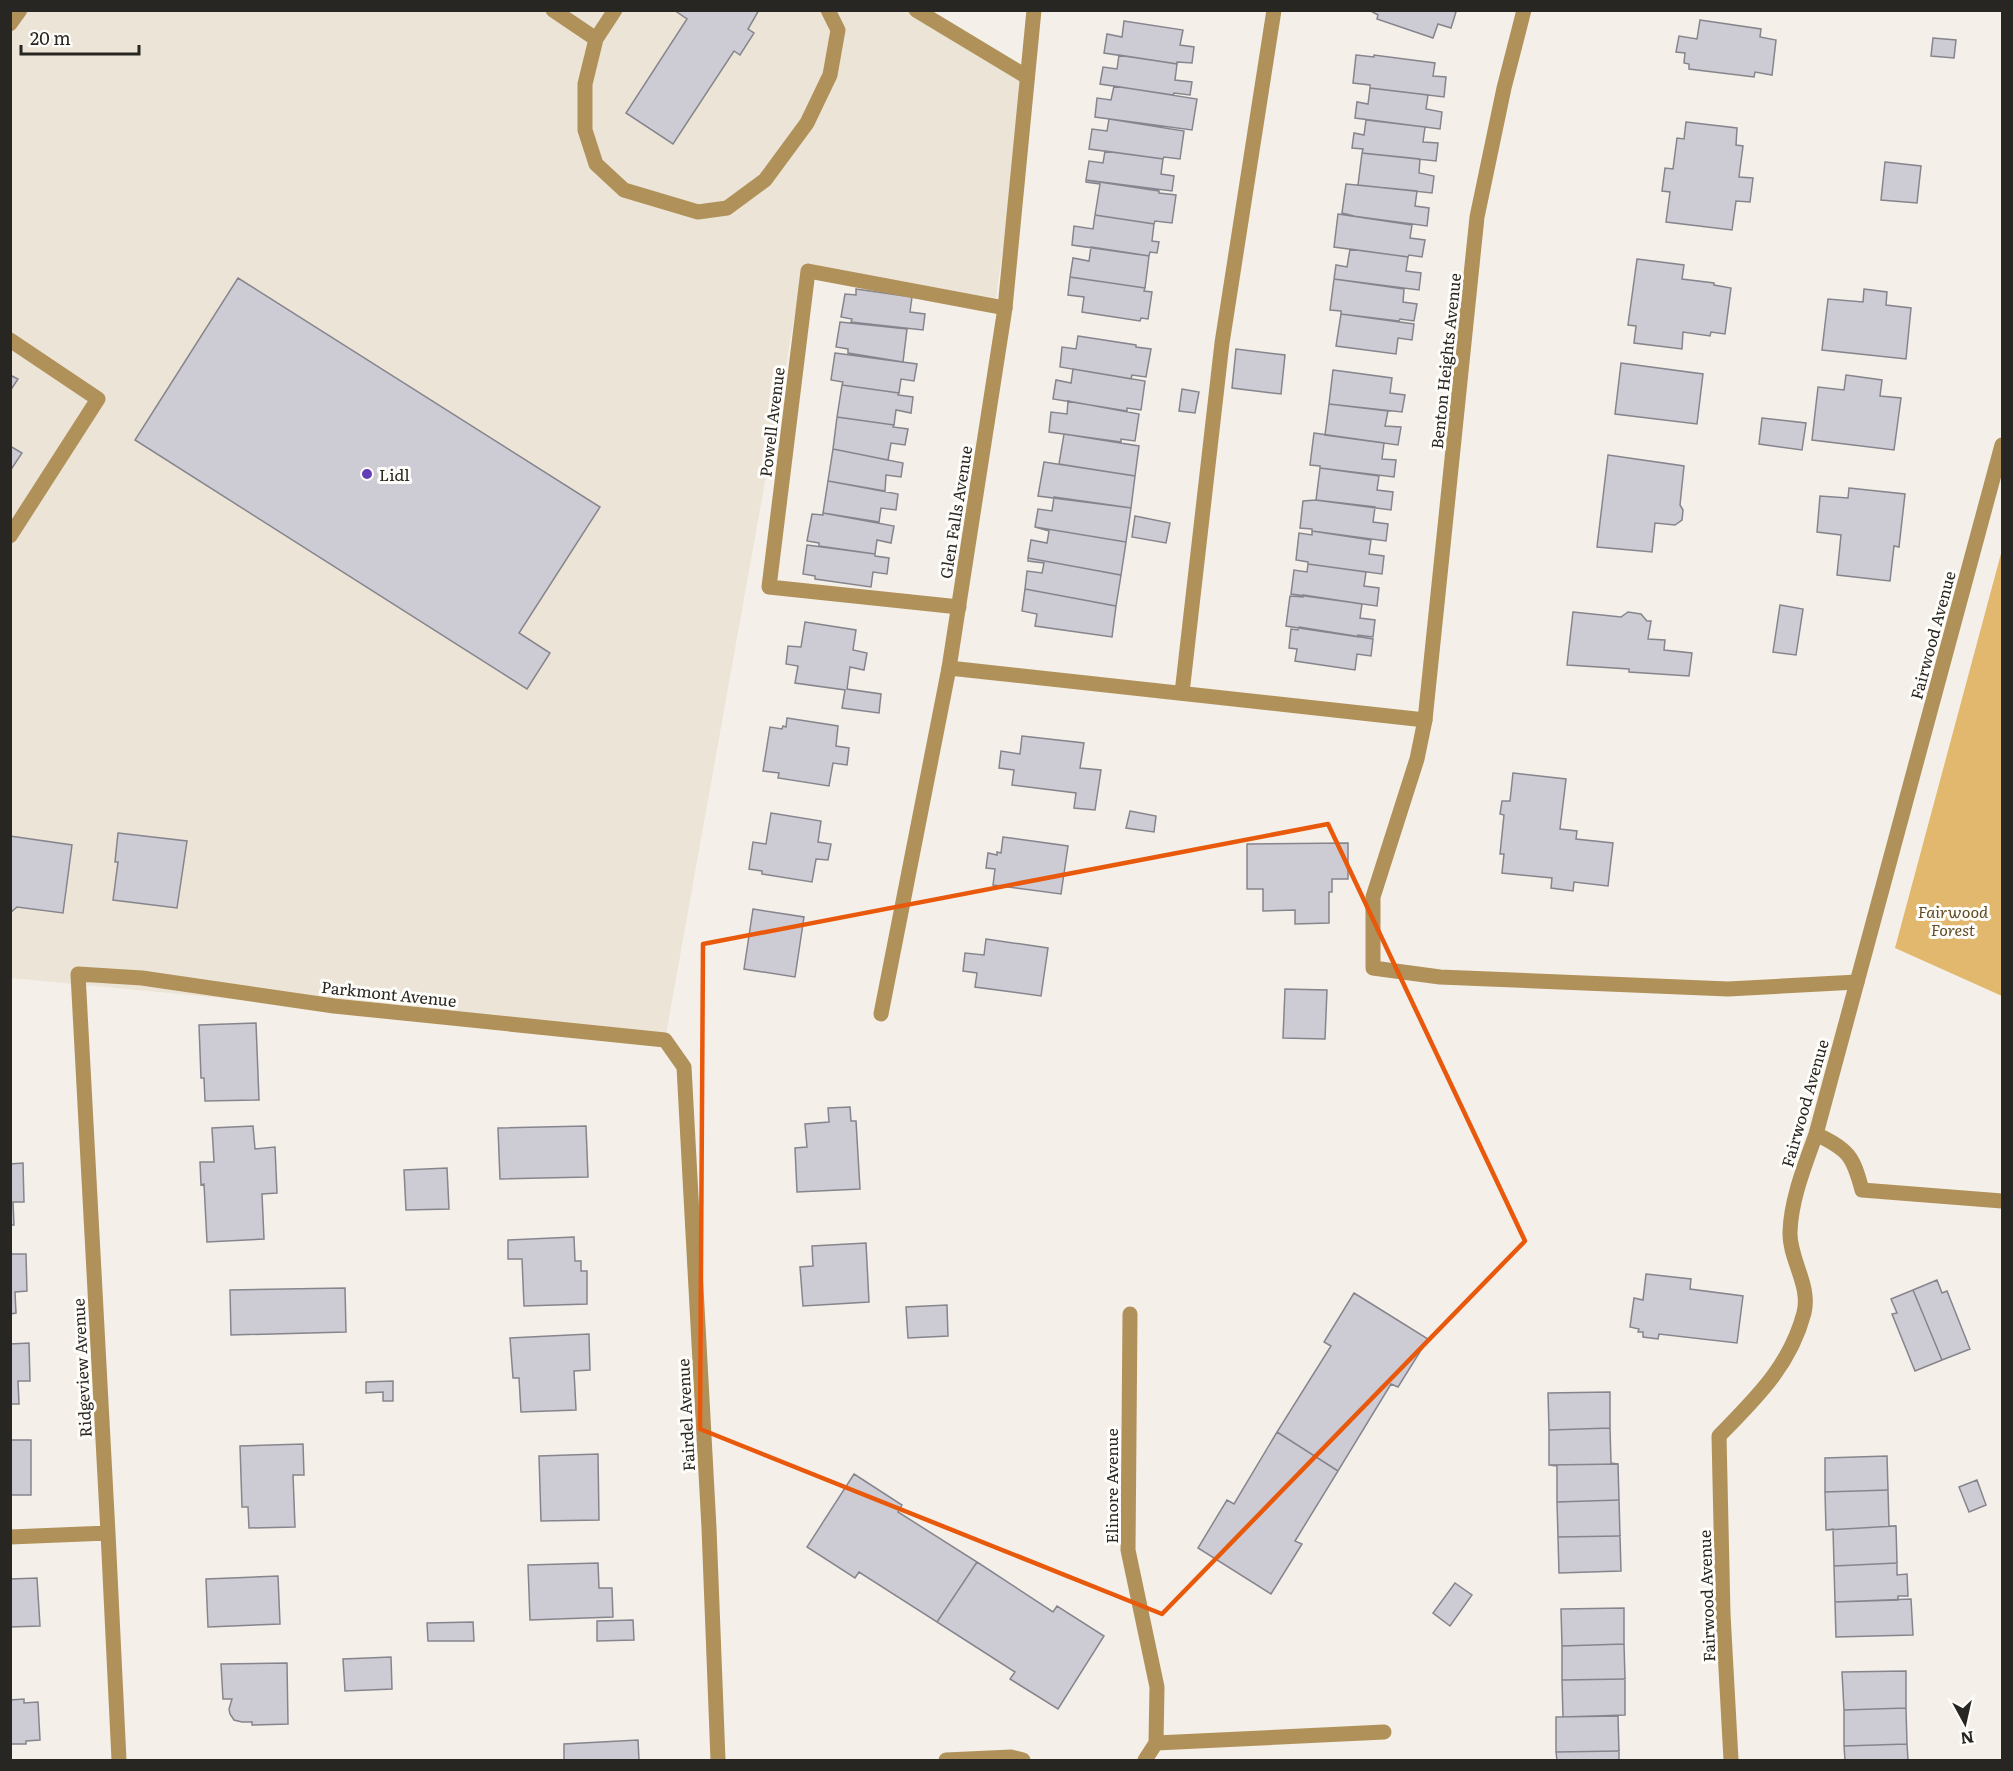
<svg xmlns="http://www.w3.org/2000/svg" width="2013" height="1771" font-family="Literata,serif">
	<rect width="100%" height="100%" fill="#f4efe8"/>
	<path fill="#ece4d6" d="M10,11h916l100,65 -30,222 -193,-29 -138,771 -654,-62z"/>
	<path fill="#e1b86d" d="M2002,550v446l-107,-48z"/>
	<path fill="#cdccd4" stroke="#86858d" stroke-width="1.5" d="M674,10h85l-11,19 6,4 -14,22 -6,-4 -61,93 -47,-31 61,-94z
		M1369,10h81l6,2 -5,16 -13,-4 -5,14 -56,-19 1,-4z
		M1700,20l61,9 -1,8 16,3 -4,35 -17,-3 -1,5 -65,-8v-5l-5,-1 1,-10 -9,-1 3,-16 18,3z
		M1124,21l59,9 -3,15 14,2 -2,16 -15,-1v2l-73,-11 3,-19 15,3z
		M1933,38l23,2 -2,18 -23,-2z
		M1119,55l58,9 -2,16 17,2 -2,13 -16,-2 -1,2 -73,-11 3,-17 14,2z
		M1356,55l18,2v-2l61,8 -2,13 13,1 -2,20 -74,-9v-3l-17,-2z
		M1114,86l83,13 -5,31 -97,-13 2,-19 14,2z
		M1370,88l58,7 -2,14 16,3 -2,17 -85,-11 2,-16 11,2z
		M1109,119l75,12 -4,28 -16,-2 -1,2 -74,-10 3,-20 15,2z
		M1366,120l59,7 -2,15 15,1 -2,18 -74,-8 1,-4 -11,-1 2,-15 10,2z
		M1686,122l51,6 -1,17 7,1 -4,31 14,1 -3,24 -14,-1 -4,29 -66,-8 4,-30 -8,-1 3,-23 8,1 4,-31 7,1z
		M1105,151l58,8 -2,15 13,2 -2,15 -86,-11 3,-19 14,2z
		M1362,153l58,6 -1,14 15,3 -2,17 -74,-8z
		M1885,162l36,4 -4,37 -36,-3z
		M1086,180l73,11v2l17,2 -4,28 -17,-2 -1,3 -59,-9 5,-31 -14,-2z
		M1346,184l71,7 -2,15 14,2 -2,18 -89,-12 16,2 -12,-3z
		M1338,214l74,11 -2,13 15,2 -3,17 -13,-2 -1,2 -74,-10z
		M1095,215l59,9 -2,17 7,1 -2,11 -7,-1 -1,4 -77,-11 2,-19 19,3z
		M1091,247l58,9 -4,32 -75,-11 3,-19 16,3z
		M1350,249l58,8 -2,14 15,2 -2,17 -85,-11 2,-14 11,2z
		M1637,259l47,6 -2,14 32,4v2l17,3 -6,46 -14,-2 -1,4 -27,-4 -1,17 -48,-6 2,-17 -8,-1z
		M1070,277l75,11 -1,3 8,1 -4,27 -7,-1 -1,3 -58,-9 2,-15 -16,-2z
		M238,278l362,229 -81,126 31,20 -23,36 -392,-249z
		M1334,279l70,10 -1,13 14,2 -3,17 -14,-2 -1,2 -58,-7v-3l-11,-1z
		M856,289l56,8 -2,15 15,2 -2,16 -72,-8 1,-3 -11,-2 4,-23 11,1z
		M1864,289l23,3 -1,13 25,3 -5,51 -84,-9 6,-51 35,3z
		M1341,314l73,10 -2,16 -14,-2 -2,16 -60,-8z
		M840,322l67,7 -4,33 -55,-9v-4l-12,-2z
		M1078,336l58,9v2l15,2 -5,28 -14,-2 -1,4 -71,-12 2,-20 14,2z
		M1236,349l49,6 -4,39 -49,-6z
		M835,353l82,11 -3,17 -13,-2 -2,14 -57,-8 1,-3 -12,-2z
		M1621,363l82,11 -6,50 -82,-10z
		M1073,369l72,12 -4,29 -14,-2v3l-74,-12 3,-19 15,3z
		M1333,370l59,8 -2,15 15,2 -3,17 -73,-8z
		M10,375l8,4 -8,12z
		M1846,375l36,5 -2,16 21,2 -7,52 -82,-10 6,-53 26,3z
		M842,385l57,8 -1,2 15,2 -2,16 -15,-3 -2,15 -57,-8z
		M1182,389l17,3 -4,21 -16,-2z
		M1068,401l71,13 -4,27 -14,-2v3l-72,-10 2,-20 16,2z
		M1329,404l59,7 -3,15 16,1 -3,18 -73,-10z
		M837,417l57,8 -1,2 15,2 -3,16 -14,-2 -3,17 -55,-11z
		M1762,418l44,5 -4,27 -43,-6z
		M1314,433l70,10 -2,16 14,1 -2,17 -74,-9v-2l-10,-1z
		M1064,434l75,12 -4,30 -76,-12z
		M10,446l12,7 -12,18z
		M833,449l70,14 -2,14 -15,-2 -1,16 -57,-10z
		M1608,455l76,11 -4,39 3,5 -1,10 -7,5 -20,-2 -3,29 -55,-5z
		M1044,462l91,14 -4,32 -93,-12z
		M1320,468l59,8 -2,14 16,2 -2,18 -75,-10z
		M828,481l70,13 -2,16 -15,-2 -2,14 -56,-9z
		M1849,488l56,6 -6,53 -5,-1 -4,35 -53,-6 4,-40 -24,-3 3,-36 28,2z
		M1054,497l77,11 -5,34 -91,-15 3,-18 14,2z
		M1316,500l59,7 -2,15 15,2 -2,17 -74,-10v-2l-12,-1 3,-27z
		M823,513l71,13 -3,17 -14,-3 -2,14 -56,-8v-3l-12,-2 5,-27 11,1z
		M1135,516l35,7 -4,20 -34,-6z
		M1035,527l91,15 -5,33 -93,-17 3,-18 16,3 2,-12z
		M1312,531l59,9 -2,14 15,2 -2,18 -74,-10v-2l-12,-2 3,-27 13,2z
		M807,545l68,9v2l14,2 -2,16 -14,-2 -2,15 -56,-8v-3l-12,-2z
		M1028,558l93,17 -5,31 -91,-17 2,-18 15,2 2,-10 -16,-2z
		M1308,564l58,8 -2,14 15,2 -2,18 -86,-12 3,-24 13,2z
		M1025,589l91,17 -4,31 -77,-11 2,-12 -15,-3z
		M1303,595l59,9 -2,14 15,2 -2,17 -15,-2v2l-72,-11 4,-30 13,1z
		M1780,605l23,4 -7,46 -23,-3z
		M1573,612l48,5 7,-5 13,2 6,7h4l-3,18 17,1 -1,10 28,3 -3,23 -60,-4v-3l-62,-4z
		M805,622l51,8 -3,20 14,3 -3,17 -14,-3 -3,22 34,5 -2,19 -37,-5 3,-18 -50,-7 3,-17 -12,-2 2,-18 13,1z
		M1299,627l74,12 -2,17 -14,-2 -2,16 -60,-9 2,-12 -8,-1 2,-19 7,1z
		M787,718l51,8 -2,20 13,2 -2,17 -14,-2 -4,23 -51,-8 1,-5 -16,-2 7,-44 12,2 1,-3 3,1z
		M1022,736l62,7 -4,25 21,2 -6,40 -21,-2 2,-15 -64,-8 2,-15 -15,-2 2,-17 19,3z
		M1513,773l53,6 -6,50 17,2 -1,8 37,4 -5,43 -34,-4 -1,9 -22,-3 1,-10 -50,-5 2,-19h-4l4,-39 -4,-1 2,-13h8z
		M1130,811l26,5 -2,16 -28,-4z
		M771,813l50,8 -3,21 13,2 -3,16 -12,-1 -4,23 -50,-8v-3l-13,-2 4,-27 13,2z
		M118,833l69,8 -10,67 -64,-8 5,-38h-3z
		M10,836l62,9 -9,68 -46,-6 -7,6z
		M1003,837l65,9 -7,48 -68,-9 2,-16 -9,-1 2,-15 9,2v-3l4,1z
		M1348,843v36h-16v13h-3v31l-34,1v-14l-32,1v-22h-16v-45z
		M753,909l51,8 -9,60 -51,-8z
		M986,939l62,9 -7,48 -66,-9 2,-14 -14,-2 2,-18 19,2z
		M1285,989l42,1 -2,49 -42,-1z
		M256,1023l3,77 -54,1 -1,-23h-3l-2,-53z
		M850,1107l1,14h5l4,68 -63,3 -2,-44 12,-1 -2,-23 24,-2 -1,-14z
		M253,1126l2,23 20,-2 2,46 -15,1 2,45 -57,3 -3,-58 -3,1 -1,-23h14l-2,-34z
		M586,1126l2,51 -88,2 -2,-51z
		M23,1163l1,39h-11l1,23h-4v-61z
		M447,1168l2,41 -43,1 -2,-40z
		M574,1237l1,24h6v10h6v33l-63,2 -2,-47h-14v-19z
		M866,1243l3,59 -66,4 -3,-39 13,-1 -1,-20z
		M10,1254h16l1,37 -12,1 1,21 -6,1z
		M1646,1274l45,5 -1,10 53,7 -6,47 -78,-9 -1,5 -15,-2v-5h-5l1,-3 -9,-2 4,-29 9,2z
		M1937,1280l5,13 5,-2 23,58 -28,11 -29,-70z
		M345,1288l1,44 -115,3 -1,-45z
		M1913,1290l29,70 -27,11 -23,-57 5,-1 -6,-14z
		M1354,1293l74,46 -30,48 -7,-3 -53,87 -61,-39 54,-86 -7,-4z
		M947,1305l1,31 -40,2 -2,-31z
		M589,1334l1,36 -16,1 2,39 -55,2 -2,-34h-6l-3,-40z
		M29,1343l1,38h-12l1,23h-9v-60z
		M393,1381v20h-10v-9l-17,1v-11z
		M1610,1392v36l-61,2 -1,-37z
		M1610,1428l1,35 7,1 -69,1v-35z
		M1277,1432l61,39 -43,70 7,3 -31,50 -73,-46 29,-48 7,4z
		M10,1440h21v55h-21z
		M303,1444l1,31h-11l2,52 -46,1 -1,-21h-6l-2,-61z
		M598,1454l1,66 -58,1 -2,-65z
		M1887,1456l1,34 -63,2v-34z
		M1618,1464l1,36 -62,2v-36l-8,-1z
		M854,1474l48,31 -4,7 79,50 -40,60 -78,-50 -4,6 -48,-31z
		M1977,1480l9,25 -17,7 -10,-25z
		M1888,1490l1,36h7l-70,4 -1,-38z
		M1619,1500l1,36 -62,1 -1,-35z
		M1896,1526l1,37 -63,3 -1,-37 -7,1z
		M1620,1536l1,35 -62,2 -1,-36z
		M977,1562l76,50 4,-6 47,30 -46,73 -48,-30 5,-7 -78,-50z
		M598,1563l1,25h13l1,29 -83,3 -2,-55z
		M1897,1563v12l10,-1 1,22h-10v4l-63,2 -1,-36z
		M278,1576l2,48 -72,3 -2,-48z
		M37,1578l3,48 -30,1v-48z
		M1455,1583l17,12 -22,31 -17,-13z
		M1911,1599l2,36 -77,2 -1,-35z
		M1624,1608v36l-62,2 -1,-37z
		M633,1620l1,20 -37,1v-20z
		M473,1622l1,19h-46l-1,-18z
		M1624,1644l1,35 -63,1v-34z
		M391,1657l1,32 -47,2 -2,-32z
		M287,1663l1,61 -36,1v-3h-10l-8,-2 -4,-6 -1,-5 3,-10h-9l-2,-35z
		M1906,1671v37l-62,2 -2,-38z
		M1625,1679v36l-62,2 -1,-37z
		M24,1699v4l14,-1 2,38 -14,1v3h-16v-44z
		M1906,1708l1,36 -63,2v-36z
		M1618,1716l1,35 -63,1v-35z
		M638,1740l1,20h-75v-16z
		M1907,1744l1,16h-63l-1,-14z
		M1619,1751v9h-62l-1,-8z"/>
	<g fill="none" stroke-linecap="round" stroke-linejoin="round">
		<path stroke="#b09159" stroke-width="15" d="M553,10l43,29 19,-29
			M916,10l111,67
			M10,24l10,-14
			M596,39l-11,45v46l11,34 28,26 74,22 29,-4 38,-28 42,-57 23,-48 8,-45 -10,-20
			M10,340l88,59 -88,137
			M959,607l-190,-20 39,-316 197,37
			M949,668l476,52 -8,39 -44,138v71l67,9 288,12 129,-7
			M1182,693l40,-350 52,-333
			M1156,1743l228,-11
			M946,1760l65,-3 12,3"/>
		<path stroke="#b09159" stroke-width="15" d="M1425,720l52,-503 27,-129 20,-78
			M881,1014l68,-346 56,-360 29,-298
			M1816,1134c33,16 37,22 46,56l140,11
			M1130,1314l-2,236 29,137 -1,56 -11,17
			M10,1537l98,-4
			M119,1760l-11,-227 -30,-559 64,4 192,28 331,34 19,27 25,461 9,232
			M1731,1760l-8,-146 -4,-178c37,-38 71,-70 85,-123 7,-28 -15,-54 -14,-81 1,-33 15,-67 26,-98l186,-689"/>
	</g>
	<path fill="none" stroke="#e8590c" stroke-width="4.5" stroke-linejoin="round" d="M1328,824l197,417 -363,373 -462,-185 3,-485z"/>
	<circle fill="#613eb6" stroke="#fffdfa" stroke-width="2" cx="367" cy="474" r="6"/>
	<g text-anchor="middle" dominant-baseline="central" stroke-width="6" stroke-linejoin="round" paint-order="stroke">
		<g font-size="16" fill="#282623" stroke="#fffdfa">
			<text transform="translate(1445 361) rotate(-84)">Benton Heights Avenue</text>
			<text transform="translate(771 422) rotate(-83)">Powell Avenue</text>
			<text transform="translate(955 512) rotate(-81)">Glen Falls Avenue</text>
			<text transform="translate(1932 635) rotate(-75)">Fairwood Avenue</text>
			<text transform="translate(389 993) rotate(6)">Parkmont Avenue</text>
			<text transform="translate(1804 1103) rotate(-74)">Fairwood Avenue</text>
			<text transform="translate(81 1368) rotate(-93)">Ridgeview Avenue</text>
			<text transform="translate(685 1415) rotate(-93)">Fairdel Avenue</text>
			<text transform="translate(1111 1486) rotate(-90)">Elinore Avenue</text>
			<text transform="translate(1706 1596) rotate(-92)">Fairwood Avenue</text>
		</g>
		<g font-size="16" fill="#282623" stroke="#fffdfa" text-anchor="start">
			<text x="379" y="474">Lidl</text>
		</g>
		<g font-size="16" font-style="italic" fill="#604c25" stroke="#fffdfa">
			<text x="1953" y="911">Fairwood<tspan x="1953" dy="18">Forest</tspan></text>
		</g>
	</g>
	<rect width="2013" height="1771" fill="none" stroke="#282623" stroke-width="24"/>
	<g transform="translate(1965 1723) rotate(172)" stroke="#fffdfa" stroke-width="4.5" paint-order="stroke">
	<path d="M0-4.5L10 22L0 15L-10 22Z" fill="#282623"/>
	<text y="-9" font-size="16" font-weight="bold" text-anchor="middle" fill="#282623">N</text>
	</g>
	<path d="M21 45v9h118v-9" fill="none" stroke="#282623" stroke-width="3"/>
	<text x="30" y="45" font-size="18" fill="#282623" stroke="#fffdfa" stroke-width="4.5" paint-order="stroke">20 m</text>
</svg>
